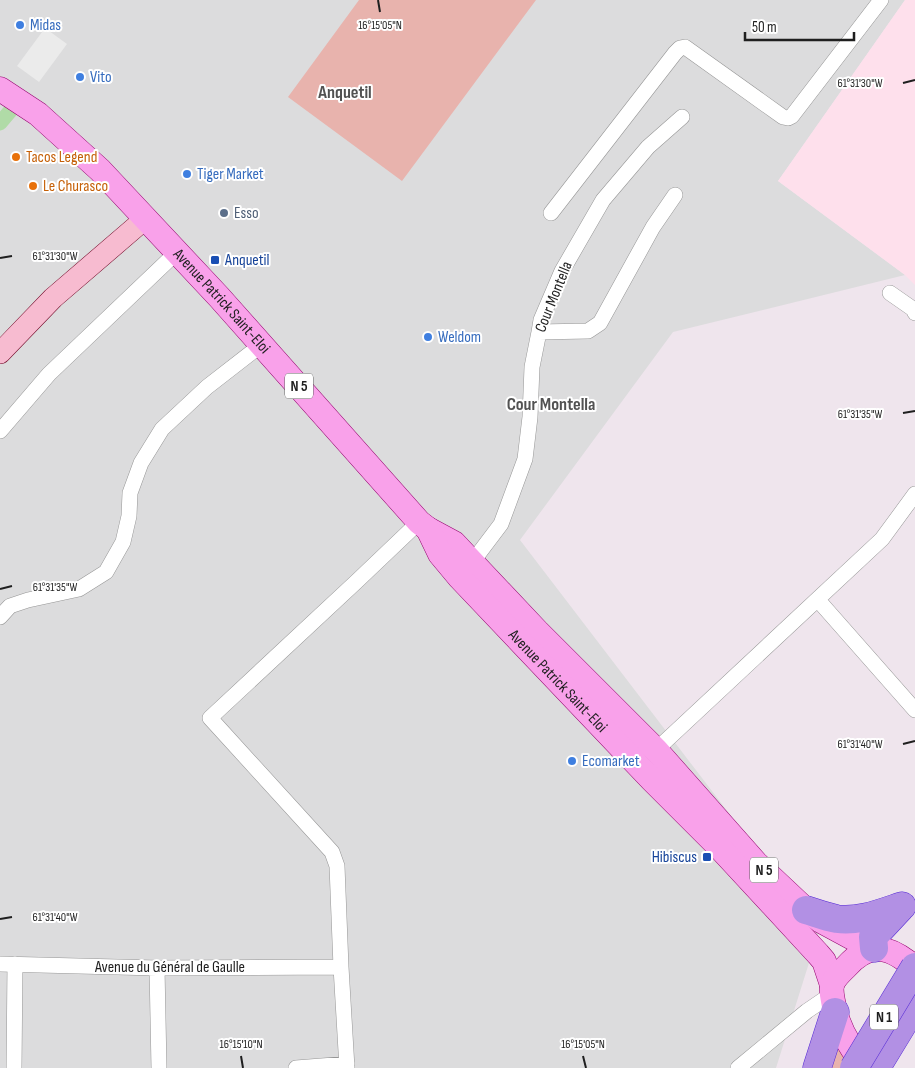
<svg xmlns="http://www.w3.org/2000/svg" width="915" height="1068" font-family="'Sofia Sans Condensed',sans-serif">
	<rect width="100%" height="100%" fill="#efe5ed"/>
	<path fill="#dcdcdd" d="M0,0h905l-127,181 127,94 -232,57 -153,208 299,391 -43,137h-776z"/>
	<path fill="#fee0ec" d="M905,0h10v285l-10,-10 -127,-94z"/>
	<path fill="#e8b3ad" d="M359,0h177l-134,181 -114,-84z
		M832,1032l15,23 -7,13h-21z"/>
	<path fill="#ebebeb" d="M45,28l22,16 -28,38 -22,-16z"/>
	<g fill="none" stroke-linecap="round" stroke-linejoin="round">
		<path stroke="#b0dba7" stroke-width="15" d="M0,123l11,-13"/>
		<defs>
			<path id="street" d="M551,213l124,-160 5,-5 5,-1 98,70 5,1 4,-2 89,-116
				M890,293l23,16 2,4
				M539,332l49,-1 12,-8 53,-96 22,-32
				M0,431l49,-57 128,-122
				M467,569l34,-45 24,-65 5,-42 2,-50 7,-35 2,-12 21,-49 41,-71 45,-53 34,-30
				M818,600l97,110
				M0,617l10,-11 18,-6 51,-11 27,-17 17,-30 6,-26 1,-23 11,-30 21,-34 45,-42 54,-42
				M656,750l226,-211 33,-45
				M0,964l157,4 184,-1
				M157,968l2,100
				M14,1068l1,-104
				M296,1068l51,-4
				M347,1068l-6,-101 -4,-101 -5,-14 -122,-134 146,-136 63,-60
				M738,1068l69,-57 25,-17"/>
			<path id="secondary" d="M0,353l53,-55 93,-80"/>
			<g id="primary">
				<path id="s1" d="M0,89l38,25 62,56 119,127 200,225 9,7 26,14 83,88 119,119 100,113 50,47 15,11 37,20 7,10"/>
				<path id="s2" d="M428,529l12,25 20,24 192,202 68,68 98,106 6,7 8,24"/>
				<path d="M868,1068c-18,-19 -31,-41 -35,-67 -1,-5 -2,-11 -1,-16 2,-7 9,-13 14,-18 24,-27 44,-21 69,1"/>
			</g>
			<path id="highway" d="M806,910c10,3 20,7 31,9 22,3 44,-6 65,-13
				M874,948l-1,-11 27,-29
				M817,1068l18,-56
				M876,1068l39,-64"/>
		</defs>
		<use href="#street" stroke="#969696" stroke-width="16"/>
		<use href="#secondary" stroke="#730928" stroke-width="22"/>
		<use href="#primary" stroke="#94056e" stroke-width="25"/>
		<use href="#highway" stroke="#562bd5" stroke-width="29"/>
		<use href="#street" stroke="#fff" stroke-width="15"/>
		<use href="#secondary" stroke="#f7bbd0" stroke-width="21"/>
		<use href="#primary" stroke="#f9a1ea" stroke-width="24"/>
		<use href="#highway" stroke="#b290e4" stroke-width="28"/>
		<defs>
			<path id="highway-bridge" d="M854,1068l61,-101"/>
		</defs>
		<use href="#highway-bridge" stroke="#562bd5" stroke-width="29" stroke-linecap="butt"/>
		<use href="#highway-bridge" stroke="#b290e4" stroke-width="28"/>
	</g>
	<path fill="none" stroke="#1f1f1f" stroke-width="2" d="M378,0l2,12M903,83l12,-3M0,258l12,-2M903,413l12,-2M0,589l12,-3M903,744l12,-3M0,919l12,-2M241,1056l2,12M583,1056l3,12"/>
	<g fill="#3f7fe0" stroke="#fff" stroke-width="2">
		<circle cx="20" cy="25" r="5"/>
		<circle cx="80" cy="77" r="5"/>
		<circle cx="187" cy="174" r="5"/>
		<circle cx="428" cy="337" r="5"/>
		<circle cx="572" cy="761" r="5"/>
	</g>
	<g fill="#e8710a" stroke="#fff" stroke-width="2">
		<circle cx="16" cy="157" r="5"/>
		<circle cx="33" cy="186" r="5"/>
	</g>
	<circle fill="#5c6f8a" stroke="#fff" stroke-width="2" cx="224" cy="213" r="5"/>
	<g fill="#1a4fb4" stroke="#fff" stroke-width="2">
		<rect x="210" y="255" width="10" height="10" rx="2.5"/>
		<rect x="702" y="852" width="10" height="10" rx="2.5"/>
	</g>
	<g text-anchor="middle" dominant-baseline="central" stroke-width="4" stroke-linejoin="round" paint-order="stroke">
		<g fill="#fff" stroke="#626262" stroke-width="1">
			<rect x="285" y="373.5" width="28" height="25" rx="4"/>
			<rect x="750" y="857.5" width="28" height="25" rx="4"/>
			<rect x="870" y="1004.5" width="28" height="25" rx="4"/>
		</g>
		<g font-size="15" font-weight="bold" fill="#1f1f1f">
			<text x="299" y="386">N 5</text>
			<text x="764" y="870">N 5</text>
			<text x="884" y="1017">N 1</text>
		</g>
		<g font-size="16" fill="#366cbe" stroke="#fff" text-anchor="start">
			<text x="30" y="25">Midas</text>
			<text x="90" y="77">Vito</text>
			<text x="197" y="174">Tiger Market</text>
			<text x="438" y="337">Weldom</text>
			<text x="582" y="761">Ecomarket</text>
		</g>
		<g font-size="16" fill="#c56008" stroke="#fff" text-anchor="start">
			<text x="26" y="157">Tacos Legend</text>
			<text x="43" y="186">Le Churasco</text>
		</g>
		<g font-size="16" fill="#4e5e75" stroke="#fff" text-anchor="start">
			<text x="234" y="213">Esso</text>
		</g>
		<g font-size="16" fill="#164399" stroke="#fff" text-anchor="start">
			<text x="225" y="260">Anquetil</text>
			<text x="697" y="857" text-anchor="end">Hibiscus</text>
		</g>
		<g font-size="16" fill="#1f1f1f" stroke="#fff">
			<text transform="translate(554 297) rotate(-68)">Cour Montella</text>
			<text stroke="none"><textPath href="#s1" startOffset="308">Avenue Patrick Saint-Eloi</textPath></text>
			<text stroke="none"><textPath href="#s2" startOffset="201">Avenue Patrick Saint-Eloi</textPath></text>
			<text x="170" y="967">Avenue du Général de Gaulle</text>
		</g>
		<g font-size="18" font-weight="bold" fill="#525252" stroke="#fff">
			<text x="345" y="92">Anquetil</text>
			<text x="551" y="404">Cour Montella</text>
		</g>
	</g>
	<g font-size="12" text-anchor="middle" fill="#1f1f1f" stroke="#fff" stroke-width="4" stroke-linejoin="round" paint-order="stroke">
		<text x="380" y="29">16°15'05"N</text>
		<text x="860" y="87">61°31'30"W</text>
		<text x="55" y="260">61°31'30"W</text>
		<text x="860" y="418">61°31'35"W</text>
		<text x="55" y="591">61°31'35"W</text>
		<text x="860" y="748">61°31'40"W</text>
		<text x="55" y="921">61°31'40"W</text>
		<text x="241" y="1048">16°15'10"N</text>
		<text x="583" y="1048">16°15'05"N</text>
	</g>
	<path d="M745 32v8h109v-8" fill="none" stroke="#1f1f1f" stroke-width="2.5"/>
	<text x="752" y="32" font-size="15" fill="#1f1f1f" stroke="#ffffff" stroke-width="4" paint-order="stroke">50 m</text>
</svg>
